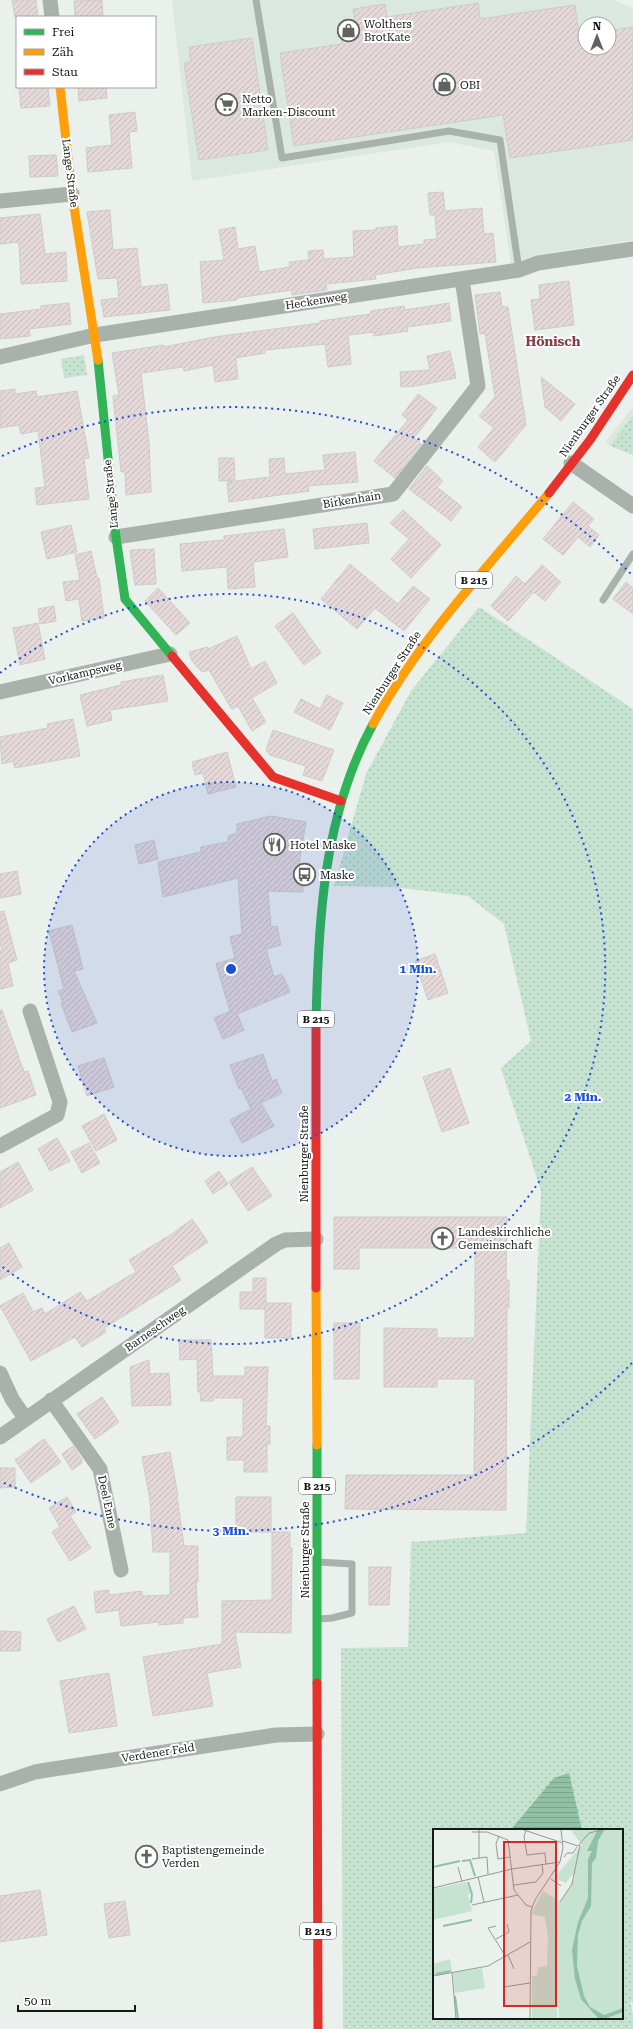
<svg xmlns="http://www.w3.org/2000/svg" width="633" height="2029" font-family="'Roboto Serif',serif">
	<defs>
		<pattern id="grass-dots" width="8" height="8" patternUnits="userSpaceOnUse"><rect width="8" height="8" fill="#c5e3d0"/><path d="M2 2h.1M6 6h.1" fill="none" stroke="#a8c2b2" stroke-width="1.8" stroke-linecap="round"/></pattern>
		<pattern id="water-rules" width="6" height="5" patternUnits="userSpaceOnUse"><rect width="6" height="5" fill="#91c1a5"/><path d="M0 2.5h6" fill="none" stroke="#7ca58d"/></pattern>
		<pattern id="building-hatch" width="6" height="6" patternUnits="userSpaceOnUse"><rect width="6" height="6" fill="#e4d9d8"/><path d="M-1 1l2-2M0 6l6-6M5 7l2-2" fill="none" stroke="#c3bab9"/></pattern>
	</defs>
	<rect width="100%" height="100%" fill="#eaf0ec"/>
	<path fill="#dbe8df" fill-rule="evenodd" d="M172,0h441l20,8v232l-97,15 -25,9 -17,-113 -45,-9 -257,39zM585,24h24v24h-24z
		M633,407v7l-23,32 -5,-4z"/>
	<path fill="url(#grass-dots)" fill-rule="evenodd" d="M84,355l3,20 -23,3 -3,-19z
		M633,414v41l-23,-9z
		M479,607l154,102v1294l-3,-2 3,13v15h-290l-2,-381 67,-1 3,-105 115,-9 15,-342 -40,-123 30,-27 -27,-117 -36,-28 -74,-9 -60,-1 32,-112 45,-83zM434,1830h188v188h-188z"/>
	<path fill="url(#water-rules)" d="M569,1773l13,57h-68l-1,-3 41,-49z"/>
	<path fill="url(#building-hatch)" stroke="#cbccca" d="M12,0h24l2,17h-23z
		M102,0l1,17h-28l-1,-16z
		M478,3l2,16 95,-14 4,31 6,-1v13h24v-17l24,-4v113l-123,18 -7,-43 -209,31 -14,-93 62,-9 -3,-21 16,-2 -2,-12 32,-5 2,13z
		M252,38l16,112 -69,10 -15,-97 7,-1 -2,-15z
		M19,87h29l2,19 -29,2z
		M78,87h28l1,11 -28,3z
		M135,112l2,19 -8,1 3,36 -44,4 -2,-24 26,-3 -3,-30z
		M56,155l2,21 -28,1 -1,-21z
		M443,192l2,19 37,-3 2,26 9,-1 3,29 -79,6 -42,7 1,4 -50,5 1,6 -35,5v-5l-56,8 1,2 -34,3 -3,-41 24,-2 -5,-30 16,-3 3,22 17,-3 4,26 31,-5 -1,-5 20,-2 -1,-9 15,-1 1,9 30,-2 -1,-26 23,-1v-2l21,-2 1,21 26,-3v-4l13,-1 -2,-24h-5l-2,-22z
		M110,210l3,40 24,-2 4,39 26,-3 3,26 -66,7 -3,-17 18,-2 -2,-20 -19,1 -11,-67z
		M40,214l5,40 21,-2 1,29 -46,3 -2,-42 -19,2v-26z
		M569,281l5,44 -39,5 -4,-30 9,-1 -1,-14z
		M500,292l2,15h6l18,118 -31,37 -17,-15 16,-19 -15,-12 16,-19 -10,-64 -5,1 -5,-39z
		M69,303l2,21 -42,5 1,7 -30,3v-25l41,-5v-3z
		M449,303l2,18 -44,6 1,4 -34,5v-4l-26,3 3,29 -23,3 -3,-23 -60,6v3l-29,5 2,21 -23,3 -2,-17 -29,6 -1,-4 -42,6 8,70 2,49 -25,3 -1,-23h-4l-8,-76 6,-1 -7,-42 52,-8v2l50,-10 106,-14v-2l51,-7v-3l33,-5 1,4z
		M450,351l6,27 -40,8 -15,1 -1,-15 30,-2 -3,-14z
		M541,377l34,27 -14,17 -16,-14z
		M15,389v5l21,-3 1,6 40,-6 12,67 -5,1 5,40 -52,6 -2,-17 10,-1 -7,-56 -17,3 -2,-9 -19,3v-37z
		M418,394l19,14 -23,30 7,6 -26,34 -21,-17 34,-41 -6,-5z
		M355,452l3,30 -50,4 1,5 -80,11 -2,-20 43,-5 -1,-18 15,-1 1,16 40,-4 -2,-15z
		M219,458h15l1,22 -16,1z
		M427,466l16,15 -6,6 25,20 -11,14 -42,-32z
		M573,502l21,17 -6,7 11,9 -9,12 -12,-10 -15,18 -20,-16z
		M403,510l38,35 -30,33 -20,-19 18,-20 -19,-16z
		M367,523l2,20 -54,6 -2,-20z
		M71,525l6,27 -30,7 -6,-27z
		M284,529l4,28 -35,5 2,25 -27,2 -1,-22 -45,4 -2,-27 44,-4v-4z
		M154,549l2,35 -21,1 -5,-35z
		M91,551l6,27h2l5,40 -22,3 -3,-22 -13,2 -3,-19 17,-2 -5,-25z
		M350,564l48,40 15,-18 17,13 -26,32 -29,-23 -18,21 -36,-30z
		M542,565l19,17 -16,19 -11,-9 -26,29 -17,-15 25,-30 9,8z
		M626,582l7,6v26l-20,-15z
		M158,588l32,35 -14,12 -31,-34z
		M54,606l2,15 -16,3 -2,-15z
		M293,613l28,40 -17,12 -29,-39z
		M38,623l7,36 -25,6 -7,-37z
		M237,636l14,33 14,-8 12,22 -25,15 14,24 -14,9 -14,-25 -6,3 -1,-1 -22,-38 -7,2 -10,-11 -3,-9 18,-5 1,2z
		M163,675l5,26 -58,9 2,10 -25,6 -7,-31 41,-10v-3z
		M327,695l16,8 -13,27 -36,-18 7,-13 19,10z
		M73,719l7,37 -65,12 -2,-7 -11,3 -2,-27 48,-9 -1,-4z
		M273,730l61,20 -12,31 -19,-6 3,-9 -36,-11 -4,-5z
		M227,752l9,35 -28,7 -5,-21 -8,2 -3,-13z
		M271,816l35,6 -9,54h6v16l-35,-1 3,36 6,-1 4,19 -15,4 8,28 8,-3 8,18 -53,22 7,16 -21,9 -9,-21 16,-7 -14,-47 19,-6 -5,-21 12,-3 -4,-56 -75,19 -5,-35 43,-10v-5l27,-5v-6l9,-3v-9z
		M154,840l4,19 -19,5 -4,-19z
		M17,871l4,23 -21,4v-24z
		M4,911l13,49 -9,3 5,23 -13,3v-38l2,-1 -2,-7v-31z
		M72,925l11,44 -9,2 23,52 -25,9 -11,-29 2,-1 -5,-11 6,-2 -15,-58z
		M435,954l13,39 -20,7 -13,-39z
		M0,1010h2l22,62 4,-1 8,24 -36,13z
		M263,1054l9,27 4,-2 6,14 -21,10 13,23 -32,17 -12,-23 21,-11 -10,-21 -2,1 -9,-24z
		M104,1058l10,29 -27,9 -9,-30z
		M450,1068l19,55 -27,9 -19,-55z
		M104,1114l13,26 -21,11 -14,-25z
		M57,1138l13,23 -20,10 -12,-22z
		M89,1143l11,20 -18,10 -11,-21z
		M18,1162l15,28 -33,18v-36z
		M252,1167l20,29 -24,15 -19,-29z
		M219,1171l9,13 -15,10 -8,-13z
		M334,1217h173l-1,63h3v28h-2l-1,202 -161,-1 1,-34h128l1,-96h-38v8h-53v-59l53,1v9h38v-90h-116v21h-25z
		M192,1219l16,23 -36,24 9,14 -77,48 2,4 -24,15 -7,-10 -44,24 -31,-55 23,-13 10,19 9,-4 3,6 35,-22 7,9 49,-29 -7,-12 43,-26z
		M9,1243l13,24 -22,13v-32z
		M253,1278h13v25h25v35h-26v-29h-25v-17h13z
		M334,1323h26l-1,56h-25z
		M179,1340h32l2,36h32v-9h23l-2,59h4v18h-3v28h-23v-12h-17v-23h16v-39h-30v3h-12l-1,-9h-2l-1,-33 -17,1z
		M149,1360l1,14 19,-1 2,32 -39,1 -2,-39z
		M102,1397l17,25 -24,17 -18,-25z
		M44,1439l17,23 -30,21 -16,-23z
		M73,1446l9,14 -1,1 1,2 -10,7 -10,-16z
		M170,1452l8,44h-1l7,50h14v36h-2l2,35 -15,1v5l-24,2v-3l-38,4 -2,-16 -23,3 -2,-21 15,-2v5l33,-4v5l28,-1v-43h-17l-3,-52 -8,-43z
		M0,1468h15v19l-15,1z
		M67,1497l9,15 -6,4 21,32 -21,13 -18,-29 8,-5 -11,-19z
		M236,1497h35v35h-35z
		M272,1532h18v16h2l-1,85 -56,-1 6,35 -34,6 6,33 -60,10 -10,-59 79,-13v-43l50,-1z
		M369,1567h22l-2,38h-20z
		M74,1606l12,23 -28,13 -11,-23z
		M0,1631l21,1 -1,19h-20z
		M109,1673l8,53 -48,7 -9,-52z
		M40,1890l7,45 -47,7v-46z
		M125,1901l5,34 -21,3 -5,-34z"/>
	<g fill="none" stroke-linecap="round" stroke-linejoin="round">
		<path stroke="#a9b1ab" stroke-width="7" d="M256,0l26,158 167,-27 51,9 19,130
			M603,600l30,-46
			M319,1619l13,-1 20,-5v-49l-33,-2"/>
		<path stroke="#a9b1ab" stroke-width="15" d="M50,0l2,17
			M0,201l72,-7
			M0,357l95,-22 424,-65 19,-7 95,-14
			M571,463l62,43
			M116,537l277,-43 85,-108 -16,-107
			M0,692l170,-38
			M0,1146l57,-31 3,-13 -30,-91
			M0,1373l12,26 13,19
			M51,1400l49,69 21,101
			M0,1437l276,-193 9,-4 31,-1
			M0,1784l35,-12 12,-2 229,-35 41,-1"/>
		<path stroke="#30b455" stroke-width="9" d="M98,360l18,177 9,62 47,57
			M316,1024c2,-102 7,-208 57,-300
			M317,1445v238"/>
		<path stroke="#ff9f0a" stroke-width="9" d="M60,87l12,107 26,166
			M373,724c47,-86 114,-156 176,-231
			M316,1288l1,157"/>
		<path stroke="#e5322d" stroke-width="9" d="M549,493l41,-53 43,-65
			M172,656l101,121 68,24
			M316,1024v264
			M317,1683l1,346"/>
	</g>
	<circle cx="231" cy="969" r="187" fill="#1d4ed8" fill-opacity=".12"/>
	<g fill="none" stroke="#1d4ed8" stroke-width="2" stroke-dasharray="2 4">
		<circle cx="231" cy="969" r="187"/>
		<path d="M0 673A375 375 0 1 1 0 1265"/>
		<path d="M632 1363A562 562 0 0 1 2 1482M2 456A562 562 0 0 1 632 575"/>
	</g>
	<defs>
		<symbol id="shop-ring" viewBox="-11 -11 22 22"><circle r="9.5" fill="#fff" stroke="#5f6461" stroke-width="1.5"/><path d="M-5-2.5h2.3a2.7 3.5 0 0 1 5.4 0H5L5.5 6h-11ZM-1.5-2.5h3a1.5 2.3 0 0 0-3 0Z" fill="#5f6461"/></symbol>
		<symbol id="supermarket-ring" viewBox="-11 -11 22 22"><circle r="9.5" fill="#fff" stroke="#5f6461" stroke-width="1.5"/><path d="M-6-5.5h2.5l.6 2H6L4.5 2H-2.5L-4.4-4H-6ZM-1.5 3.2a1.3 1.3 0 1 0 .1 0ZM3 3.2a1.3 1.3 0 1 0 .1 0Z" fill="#5f6461"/></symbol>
		<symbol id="restaurant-ring" viewBox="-11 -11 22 22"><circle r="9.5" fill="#fff" stroke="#5f6461" stroke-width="1.5"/><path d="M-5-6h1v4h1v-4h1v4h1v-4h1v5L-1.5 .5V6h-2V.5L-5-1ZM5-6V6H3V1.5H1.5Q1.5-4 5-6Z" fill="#5f6461"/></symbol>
		<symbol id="bus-ring" viewBox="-11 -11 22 22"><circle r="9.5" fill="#fff" stroke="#5f6461" stroke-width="1.5"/><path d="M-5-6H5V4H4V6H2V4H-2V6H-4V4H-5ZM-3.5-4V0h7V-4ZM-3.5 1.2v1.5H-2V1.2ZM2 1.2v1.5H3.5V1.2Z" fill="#5f6461"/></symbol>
		<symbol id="church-ring" viewBox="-11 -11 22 22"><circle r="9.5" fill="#fff" stroke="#5f6461" stroke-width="1.5"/><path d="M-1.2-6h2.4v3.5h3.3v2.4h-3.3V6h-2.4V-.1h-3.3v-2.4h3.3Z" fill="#5f6461"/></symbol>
	</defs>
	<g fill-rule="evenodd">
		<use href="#shop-ring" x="336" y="18" width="25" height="25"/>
		<use href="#shop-ring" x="432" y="72" width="25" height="25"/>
		<use href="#supermarket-ring" x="214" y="92" width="25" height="25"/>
		<use href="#restaurant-ring" x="262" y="832" width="25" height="25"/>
		<use href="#bus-ring" x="292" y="862" width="25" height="25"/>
		<use href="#church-ring" x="430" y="1226" width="25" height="25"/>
		<use href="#church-ring" x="134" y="1844" width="25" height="25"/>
	</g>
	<g text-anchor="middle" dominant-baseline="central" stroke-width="4" stroke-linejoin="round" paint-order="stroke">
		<g fill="#fff" stroke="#5a5d5c" stroke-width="1">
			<rect x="456" y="572" width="36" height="16" rx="3"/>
			<rect x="298" y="1011" width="36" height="16" rx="3"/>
			<rect x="299" y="1478" width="36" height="16" rx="3"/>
			<rect x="300" y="1923" width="36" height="16" rx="3"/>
		</g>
		<g font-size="10" font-weight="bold" fill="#141816">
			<text x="474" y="580">B 215</text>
			<text x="316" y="1019">B 215</text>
			<text x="317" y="1486">B 215</text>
			<text x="318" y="1931">B 215</text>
		</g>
		<g font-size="11" fill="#141816" stroke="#fff" text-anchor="start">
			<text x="364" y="24">Wolthers<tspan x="364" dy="13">BrotKate</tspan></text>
			<text x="460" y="85">OBI</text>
			<text x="242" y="99">Netto<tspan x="242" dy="13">Marken-Discount</tspan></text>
			<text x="290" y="845">Hotel Maske</text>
			<text x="320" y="875">Maske</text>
			<text x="458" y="1232">Landeskirchliche<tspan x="458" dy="13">Gemeinschaft</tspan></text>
			<text x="162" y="1850">Baptistengemeinde<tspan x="162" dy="13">Verden</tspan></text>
		</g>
		<g font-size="11" fill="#141816" stroke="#fff">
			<text transform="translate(70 173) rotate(83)">Lange Straße</text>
			<text transform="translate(316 301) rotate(-9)">Heckenweg</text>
			<text transform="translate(590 416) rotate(-55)">Nienburger Straße</text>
			<text transform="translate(111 494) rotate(-96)">Lange Straße</text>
			<text transform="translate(352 500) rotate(-9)">Birkenhain</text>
			<text transform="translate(85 673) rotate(-13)">Vorkampsweg</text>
			<text transform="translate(392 673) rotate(-57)">Nienburger Straße</text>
			<text transform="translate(304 1154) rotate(-90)">Nienburger Straße</text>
			<text transform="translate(155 1329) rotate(-35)">Barneschweg</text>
			<text transform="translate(107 1502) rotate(78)">Deel Enne</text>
			<text transform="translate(305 1550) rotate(-90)">Nienburger Straße</text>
			<text transform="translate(158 1753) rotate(-9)">Verdener Feld</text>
		</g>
		<g font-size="13" font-weight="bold" fill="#853c43" stroke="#fff">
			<text x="553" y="341">Hönisch</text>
		</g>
	</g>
	<g transform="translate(433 1829)">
		<rect width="190" height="190" fill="#eaf0ec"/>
		<path d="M137,0h53v190h-64v-9l-3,-6 2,15h-26v-43l5,-1 1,-8 9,-1 1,-28 -3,-21 -14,-3 12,-23 18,11 10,-17 4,-9 -3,-1 -6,8 -12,-5 28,-33zM33,53l5,11 -3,2 4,16 -39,9v-31zM17,130l2,12 -19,5v-12zM49,139l3,20 -30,5 -2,-20z" fill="#c5e3d0"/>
		<path d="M165,0h7l-7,12 -2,17 -4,5 -1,43 -9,15 -4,14 -1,31 7,30 6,11 14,8 19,-7v4l-19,7h-5l-18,-20 -6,-20 -3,-29 6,-28 10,-24v-39l4,-8h-5z" fill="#91c1a5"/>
		<path fill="none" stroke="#91c1a5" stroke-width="2" d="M29,32l8,-1 5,16M0,38l27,-6M35,53l4,12 -1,9M10,97l29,-6M3,145l15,-3M22,167l3,23"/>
		<path fill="none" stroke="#949a96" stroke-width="1" d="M46,0v29M88,0l42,14M93,2l-2,5 3,19 18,-2 1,11M39,3h15l21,8 6,50 12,15 6,2M66,7l-3,8 2,15 12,-2M130,12l15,5 11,-13 17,-4M131,28l3,-4h6l4,-6M39,30l15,-2 1,17M25,38l4,15M45,48l6,25M118,50l10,7M81,56l22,-3 7,-9 -1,-9M0,59l79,-19 48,-7M127,73l12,-18 8,-39M39,76l46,-10M63,97l-8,2 18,29M63,110l13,-7 -2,-8M75,126l6,14M19,143l4,47M0,147l55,-10 42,-24M71,158l26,-4M97,190l1,-108 4,-11 25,-38 3,-14 -2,-19"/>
		<path fill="#d62828" fill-opacity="0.15" stroke="#d62828" stroke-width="2" d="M71,13h52v164h-52z"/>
		<rect width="190" height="190" fill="none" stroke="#141816" stroke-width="2"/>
	</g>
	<circle cx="231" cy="969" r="6" fill="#1d4ed8" stroke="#fff" stroke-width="2"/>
	<g font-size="12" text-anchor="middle" font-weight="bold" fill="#1d4ed8" stroke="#fff" stroke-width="4" stroke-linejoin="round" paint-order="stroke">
		<text x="418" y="973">1 Min.</text>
		<text x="583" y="1101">2 Min.</text>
		<text x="231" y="1535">3 Min.</text>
	</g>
	<rect x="16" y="16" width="140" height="72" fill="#ffffff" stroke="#a1a3a2"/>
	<rect x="24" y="29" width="20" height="6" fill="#30b455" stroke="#a1a3a2"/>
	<text x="52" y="36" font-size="12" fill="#141816">Frei</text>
	<rect x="24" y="49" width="20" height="6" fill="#ff9f0a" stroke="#a1a3a2"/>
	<text x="52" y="56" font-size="12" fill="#141816">Zäh</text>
	<rect x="24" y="69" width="20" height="6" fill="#e5322d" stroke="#a1a3a2"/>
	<text x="52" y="76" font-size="12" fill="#141816">Stau</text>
	<g transform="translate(597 36)"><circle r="19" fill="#ffffff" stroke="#a1a3a2"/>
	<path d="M0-3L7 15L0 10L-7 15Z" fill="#5f6461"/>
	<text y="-6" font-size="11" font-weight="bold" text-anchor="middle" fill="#141816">N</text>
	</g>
	<path d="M18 2005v6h117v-6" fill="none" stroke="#141816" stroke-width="2"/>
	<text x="24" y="2005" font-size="12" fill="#141816" stroke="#ffffff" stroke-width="3" paint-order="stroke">50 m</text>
</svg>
